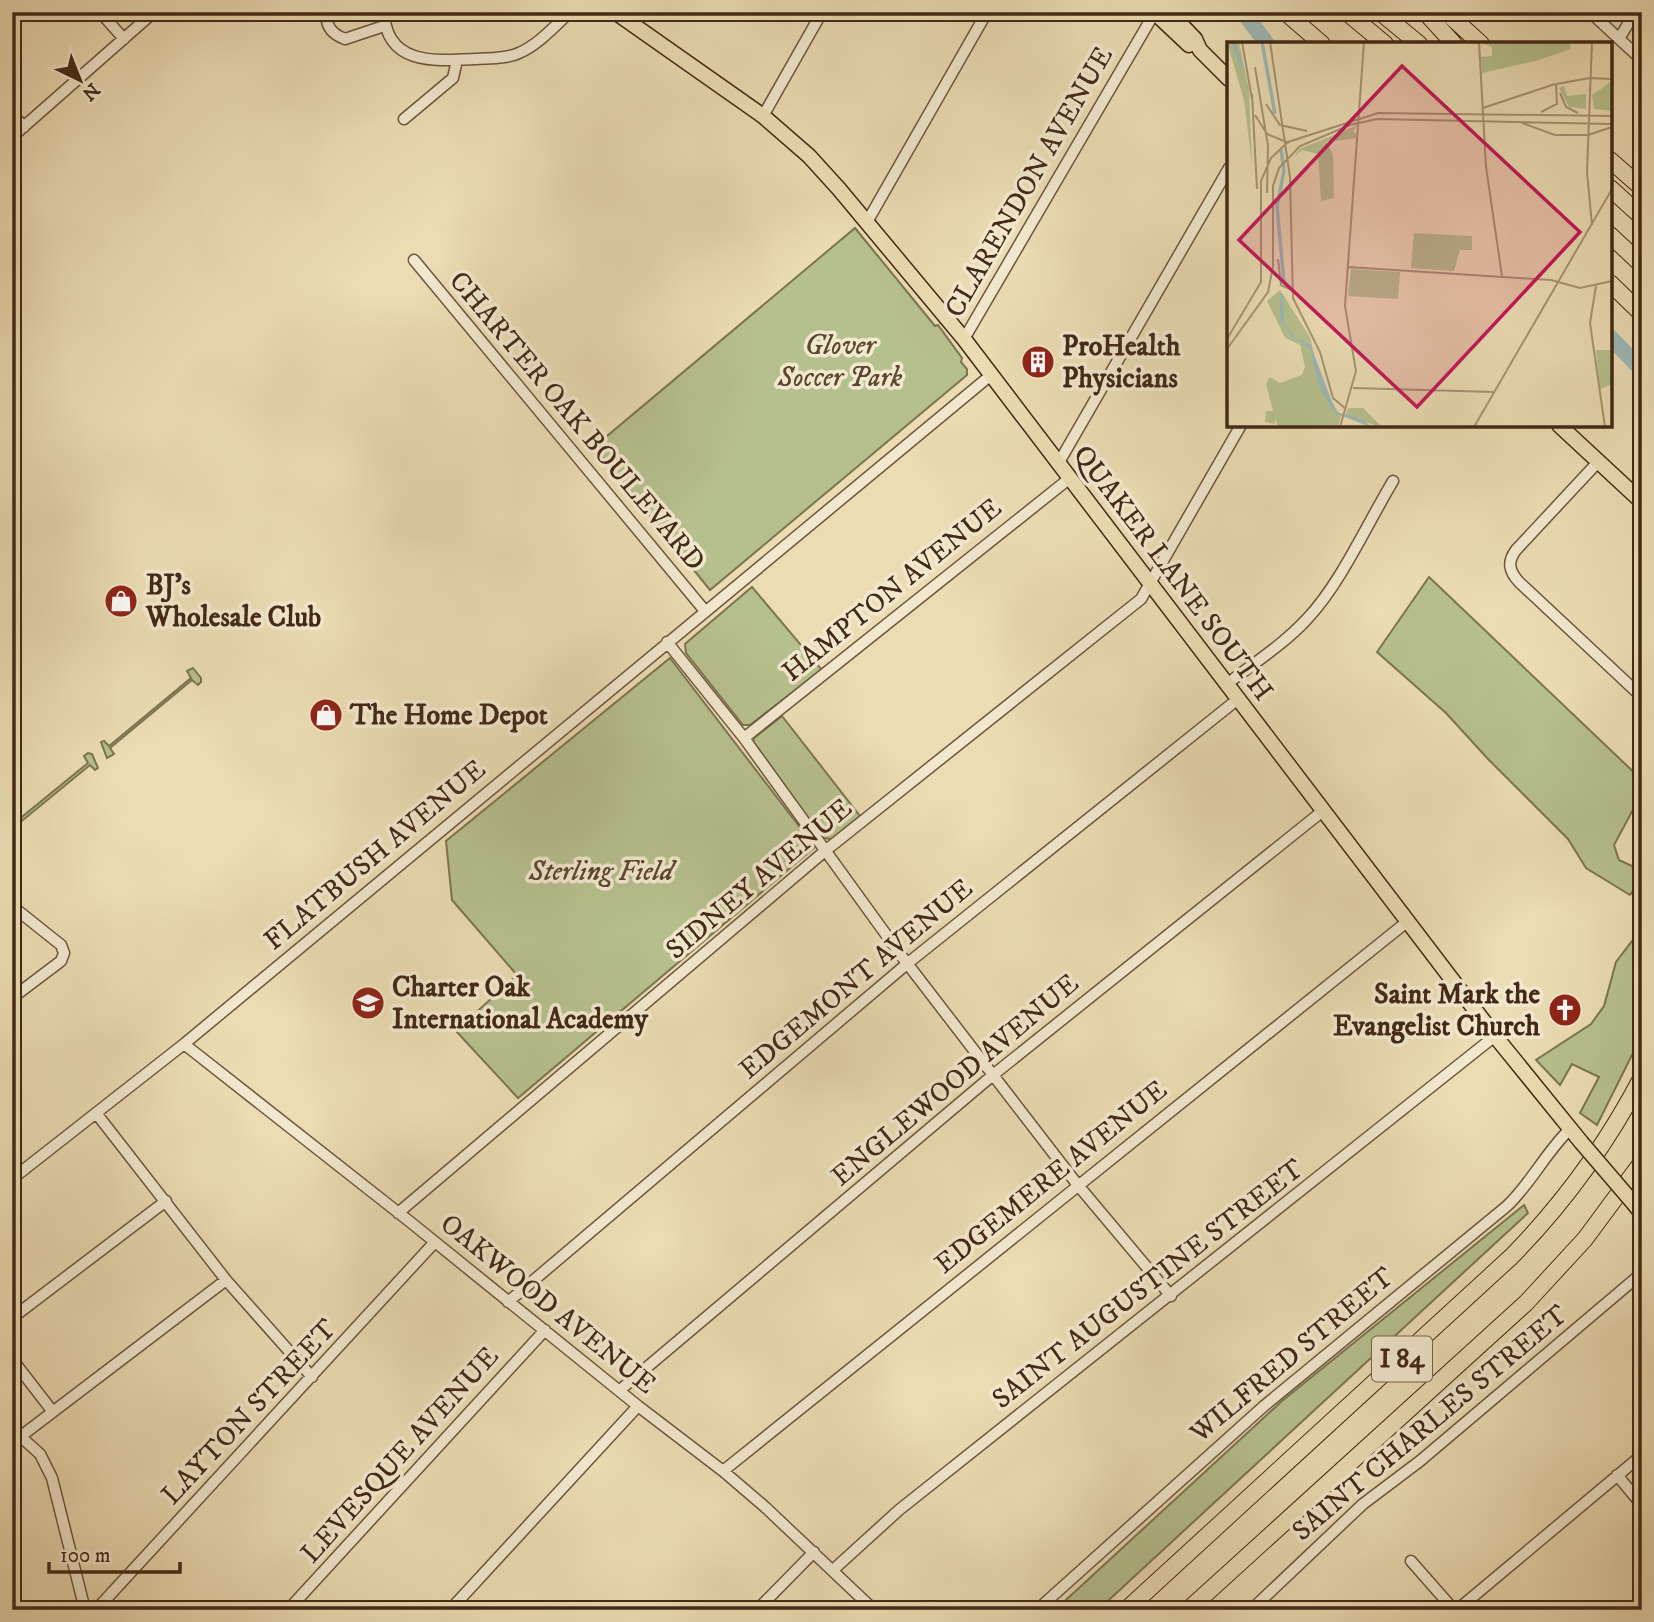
<svg xmlns="http://www.w3.org/2000/svg" width="1654" height="1622" font-family="'IM FELL DW Pica',serif">
	<rect width="100%" height="100%" fill="#ebdcb3"/>
	<filter id="stains"><feTurbulence type="fractalNoise" baseFrequency=".00286" numOctaves="4"/><feColorMatrix values="0 0 0 0 .2 0 0 0 0 .09 0 0 0 0 .02 0 0 0 .5 -.17"/></filter>
	<radialGradient id="worn" r=".72"><stop offset=".6" stop-color="#630" stop-opacity="0"/><stop offset="1" stop-color="#630" stop-opacity=".3"/></radialGradient>
	<path fill="#b6c08e" stroke="#7c7452" stroke-width="2" d="M855,228l80,98 3,-1 24,33 -1,4 6,7v6l-257,215 -116,-143z
		M1429,577l213,203v27l-6,-3 -22,41 5,15 17,8 6,-2v12l-12,17 -44,-27 -18,-29 -80,-80 -42,-46 -69,-61z
		M752,587l70,83 -72,55h-7l-57,-72 -1,-9z
		M670,658l145,189 -297,251 -62,-67 61,-56 -65,-75 -6,-59z
		M193,668l8,10v4l-3,3 -6,-5 -82,68 4,6 -7,4 -6,-16 3,-1 5,5 82,-68 -4,-7z
		M782,716l78,100 -28,23 -11,-1 -69,-92 2,-8z
		M88,753l4,1 6,14 -3,2 -5,-5 -78,64v-4l76,-62 -4,-7z
		M1642,928v107l-45,90 -17,-12 19,-36 -27,-13 -12,21 -24,-25 55,-36 13,-18 12,-44z
		M1524,1205l4,8 -430,397h-43l227,-209z"/>
	<g fill="none" stroke-linecap="round" stroke-linejoin="round">
		<path stroke="#9db9b8" stroke-width="16" d="M1243,12l24,32
			M1610,337l32,33"/>
		<defs>
			<path id="minor" d="M100,12l24,27
				M327,12c-2,14 5,22 18,27l39,-13
				M384,12c2,54 52,49 92,47 14,-1 30,0 43,-6 19,-8 36,-27 51,-41
				M1590,12l52,48
				M1619,39l16,-27
				M12,114l12,13
				M763,116l59,-104
				M404,119l49,-41 4,-18
				M12,137l142,-125
				M867,222l120,-210
				M414,260l291,351
				M964,339l191,-327
				M1598,462l-82,88c-9,12 -7,21 3,32l123,115
				M1058,464l171,-296
				M667,642l77,96 159,220 90,117 84,109 94,112
				M1227,684c27,-21 57,-40 80,-65 34,-36 60,-95 86,-138
				M744,738l326,-260
				M12,906l49,39 3,8 -3,8 -49,37
				M184,1044l225,177 229,185 85,65 42,36 109,103
				M96,1113l130,167 86,97
				M12,1179l172,-135 807,-669
				M398,1213l427,-362 316,-252 100,-174
				M508,1302l400,-339 330,-264
				M12,1318l154,-117
				M12,1359l41,53
				M620,1390l373,-315 331,-265
				M21,1437l19,17 12,24 33,132
				M12,1443l214,-163
				M723,1471l685,-550
				M1617,1475l25,30
				M1411,1561l43,49
				M833,1570l66,-60 596,-474
				M96,1610l338,-367
				M288,1610l257,-280
				M450,1610l188,-204
				M757,1610l57,-58
				M1037,1610l227,-204 243,-200c25,-24 39,-54 63,-77
				M1251,1610l112,-106 57,-43 222,-188
				M1457,1610l185,-155"/>
			<path id="major" d="M615,12l148,104 46,40 30,33 125,150 531,697 86,106
				M1154,12l35,33
				M1169,12l26,27 5,11 29,29
				M1559,425l83,77
				M1635,1205l7,9"/>
			<path id="highway" d="M1285,12l37,32
				M1380,12l39,32
				M1425,12l29,32
				M1446,12l35,32
				M1350,15l35,29
				M1610,160l32,28
				M1610,188l32,29
				M1610,235l32,30
				M1610,283l32,31
				M1126,1610l385,-353c53,-54 96,-113 131,-180
				M1188,1610l338,-307 59,-64 57,-77"/>
		</defs>
		<use href="#minor" stroke="#6c563e" stroke-width="13"/>
		<use href="#major" stroke="#422917" stroke-width="17"/>
		<use href="#highway" stroke="#422917" stroke-width="18"/>
		<use href="#minor" stroke="#f2e8ce" stroke-width="10"/>
		<use href="#major" stroke="#ebdcb3" stroke-width="14"/>
		<use href="#highway" stroke="#ebdcb3" stroke-width="16"/>
		<defs>
			<path id="major-bridge" d="M1581,1142l54,63"/>
		</defs>
		<use href="#major-bridge" stroke="#422917" stroke-width="17" stroke-linecap="butt"/>
		<use href="#major-bridge" stroke="#ebdcb3" stroke-width="14"/>
	</g>
	<defs>
		<symbol id="building-disc" viewBox="-11 -11 22 22"><circle r="9.5" fill="#8f2418" stroke="#f2e8ce"/><path d="M-4-6H4V6H1V3H-1V6H-4ZM-2.5-4.3h1.7v1.8h-1.7ZM.8-4.3h1.7v1.8H.8ZM-2.5-1h1.7V.8h-1.7ZM.8-1h1.7V.8H.8Z" fill="#fff"/></symbol>
		<symbol id="shop-disc" viewBox="-11 -11 22 22"><circle r="9.5" fill="#8f2418" stroke="#f2e8ce"/><path d="M-5-2.5h2.3a2.7 3.5 0 0 1 5.4 0H5L5.5 6h-11ZM-1.5-2.5h3a1.5 2.3 0 0 0-3 0Z" fill="#fff"/></symbol>
		<symbol id="school-disc" viewBox="-11 -11 22 22"><circle r="9.5" fill="#8f2418" stroke="#f2e8ce"/><path d="M0-5L7-2L0 1L-7-2ZM-4 1L0 2.5L4 1V4Q0 6-4 4Z" fill="#fff"/></symbol>
		<symbol id="church-disc" viewBox="-11 -11 22 22"><circle r="9.5" fill="#8f2418" stroke="#f2e8ce"/><path d="M-1.2-6h2.4v3.5h3.3v2.4h-3.3V6h-2.4V-.1h-3.3v-2.4h3.3Z" fill="#fff"/></symbol>
	</defs>
	<g fill-rule="evenodd">
		<use href="#building-disc" x="1019" y="343" width="38" height="38"/>
		<use href="#shop-disc" x="102" y="582" width="38" height="38"/>
		<use href="#shop-disc" x="307" y="696" width="38" height="38"/>
		<use href="#school-disc" x="349" y="984" width="38" height="38"/>
		<use href="#church-disc" x="1546" y="991" width="38" height="38"/>
	</g>
	<g text-anchor="middle" dominant-baseline="central" stroke-width="7" stroke-linejoin="round" paint-order="stroke">
		<rect fill="#f2e8ce" stroke="#77624e" stroke-width="2" x="1372" y="1336.5" width="60" height="45" rx="5"/>
		<g font-size="26" font-weight="bold" fill="#422917">
			<text x="1402" y="1359">I 84</text>
		</g>
		<g font-size="28" fill="#422917" stroke="#f2e8ce">
			<text transform="translate(1029 182) rotate(-60)">CLARENDON AVENUE</text>
			<text transform="translate(577 421) rotate(50)">CHARTER OAK BOULEVARD</text>
			<text transform="translate(1173 573) rotate(53)">QUAKER LANE SOUTH</text>
			<text transform="translate(892 590) rotate(-39)">HAMPTON AVENUE</text>
			<text transform="translate(375 855) rotate(-40)">FLATBUSH AVENUE</text>
			<text transform="translate(759 879) rotate(-40)">SIDNEY AVENUE</text>
			<text transform="translate(856 979) rotate(-40)">EDGEMONT AVENUE</text>
			<text transform="translate(955 1080) rotate(-40)">ENGLEWOOD AVENUE</text>
			<text transform="translate(1051 1177) rotate(-39)">EDGEMERE AVENUE</text>
			<text transform="translate(1148 1284) rotate(-38)">SAINT AUGUSTINE STREET</text>
			<text transform="translate(548 1304) rotate(39)">OAKWOOD AVENUE</text>
			<text transform="translate(1292 1355) rotate(-40)">WILFRED STREET</text>
			<text transform="translate(249 1412) rotate(-47)">LAYTON STREET</text>
			<text transform="translate(1430 1423) rotate(-40)">SAINT CHARLES STREET</text>
			<text transform="translate(400 1455) rotate(-48)">LEVESQUE AVENUE</text>
		</g>
		<g font-size="28" font-style="italic" fill="#59472f" stroke="#f2e8ce">
			<text x="840" y="345">Glover<tspan x="840" dy="32">Soccer Park</tspan></text>
			<text x="601" y="871">Sterling Field</text>
		</g>
		<g font-size="28" font-weight="bold" fill="#422917" stroke="#f2e8ce" text-anchor="start">
			<text x="1062" y="346">ProHealth<tspan x="1062" dy="32">Physicians</tspan></text>
			<text x="146" y="585">BJ's<tspan x="146" dy="32">Wholesale Club</tspan></text>
			<text x="350" y="715">The Home Depot</text>
			<text x="392" y="987">Charter Oak<tspan x="392" dy="32">International Academy</tspan></text>
			<text x="1540" y="994" text-anchor="end">Saint Mark the<tspan x="1540" dy="32">Evangelist Church</tspan></text>
		</g>
	</g>
	<g transform="translate(1227 42)">
		<rect width="385" height="385" fill="#ebdcb3"/>
		<path d="M0,0h12l10,48 3,75 -8,-65zM253,0h91l-1,7 -31,11 -57,13 -1,-16 11,-1v-9zM385,39v30l-18,-2 -2,-14zM337,44l3,10 19,-2v15l-17,-2 -10,-19zM131,83l-5,5 5,8 -32,4 7,12 1,44 -13,3 -3,-47 -16,-4 -9,8 7,-9zM187,191l58,3v14h-12l-6,21 -43,-3zM124,227l49,3 -2,27 -50,-3zM53,248l30,47 12,51 19,28 -3,11h-60l-3,-9v6l-10,-2 1,-11h7l-7,-27 4,-7 10,6 22,-8 3,-8 -5,-22 -15,-7 -18,-37zM369,308h16v34l-12,5zM121,366h15l19,19 -37,-11z" fill="#b6c08e"/>
		<path d="M53,252h3l1,30 13,15 13,5 26,68 28,8 7,7 -37,-14 -15,-27 -9,-37 -18,-13 -12,-16z" fill="#9db9b8"/>
		<path fill="none" stroke="#9db9b8" stroke-width="3.5" d="M6,0l9,25M35,0l13,72M54,108l3,21 -7,35 7,77"/>
		<path fill="none" stroke="#a79475" stroke-width="2" d="M15,0l10,57M43,0l20,135 3,121 27,54 13,46 13,11M252,0l7,125 16,109M28,25l13,79 -1,47M363,36l22,1M329,42l34,-6M333,51l6,14 12,6M25,52l5,95M39,62l14,21 27,6M256,66l72,-24M314,70l16,-8 -1,-20M28,73l12,19 22,9M295,81l33,12M328,93h33M361,93l24,-8M365,183l-5,-53 5,-130M51,217l3,26 11,5M121,225l203,13 29,8 32,-7M369,244l-6,37 15,104M0,297l34,-57v-101l10,-23 17,-16 90,-29 234,3M0,307l41,-57 5,-26v-80l6,-18 21,-22 50,-21 27,-6 235,5M126,346l140,4M113,385l16,-56 -11,-65 19,-264M247,385l138,-238"/>
		<path fill="#c2185b" fill-opacity="0.15" stroke="#c2185b" stroke-width="3.5" d="M175,24l178,166 -163,175 -178,-167z"/>
		<rect width="385" height="385" fill="none" stroke="#422917" stroke-width="3.5"/>
	</g>
	<rect width="1654" height="1622" fill="none" stroke="#ebdcb3" stroke-width="42"/>
	<rect x="14" y="14" width="1626" height="1594" fill="none" stroke="#422917" stroke-width="3.5"/>
	<rect x="21" y="21" width="1612" height="1580" fill="none" stroke="#422917" stroke-width="2"/>
	<g transform="translate(80 80) rotate(137)" stroke="#f2e8ce" stroke-width="5" paint-order="stroke">
	<path d="M0-5L12 26L0 18L-12 26Z" fill="#422917"/>
	<text y="-10" font-size="19" font-weight="bold" text-anchor="middle" fill="#422917">N</text>
	</g>
	<path d="M49 1562v10h131v-10" fill="none" stroke="#422917" stroke-width="3.5"/>
	<text x="60" y="1562" font-size="21" fill="#422917" stroke="#f2e8ce" stroke-width="5" paint-order="stroke">100 m</text>
	<rect width="100%" height="100%" filter="url(#stains)"/>
	<rect width="100%" height="100%" fill="url(#worn)"/>
</svg>
